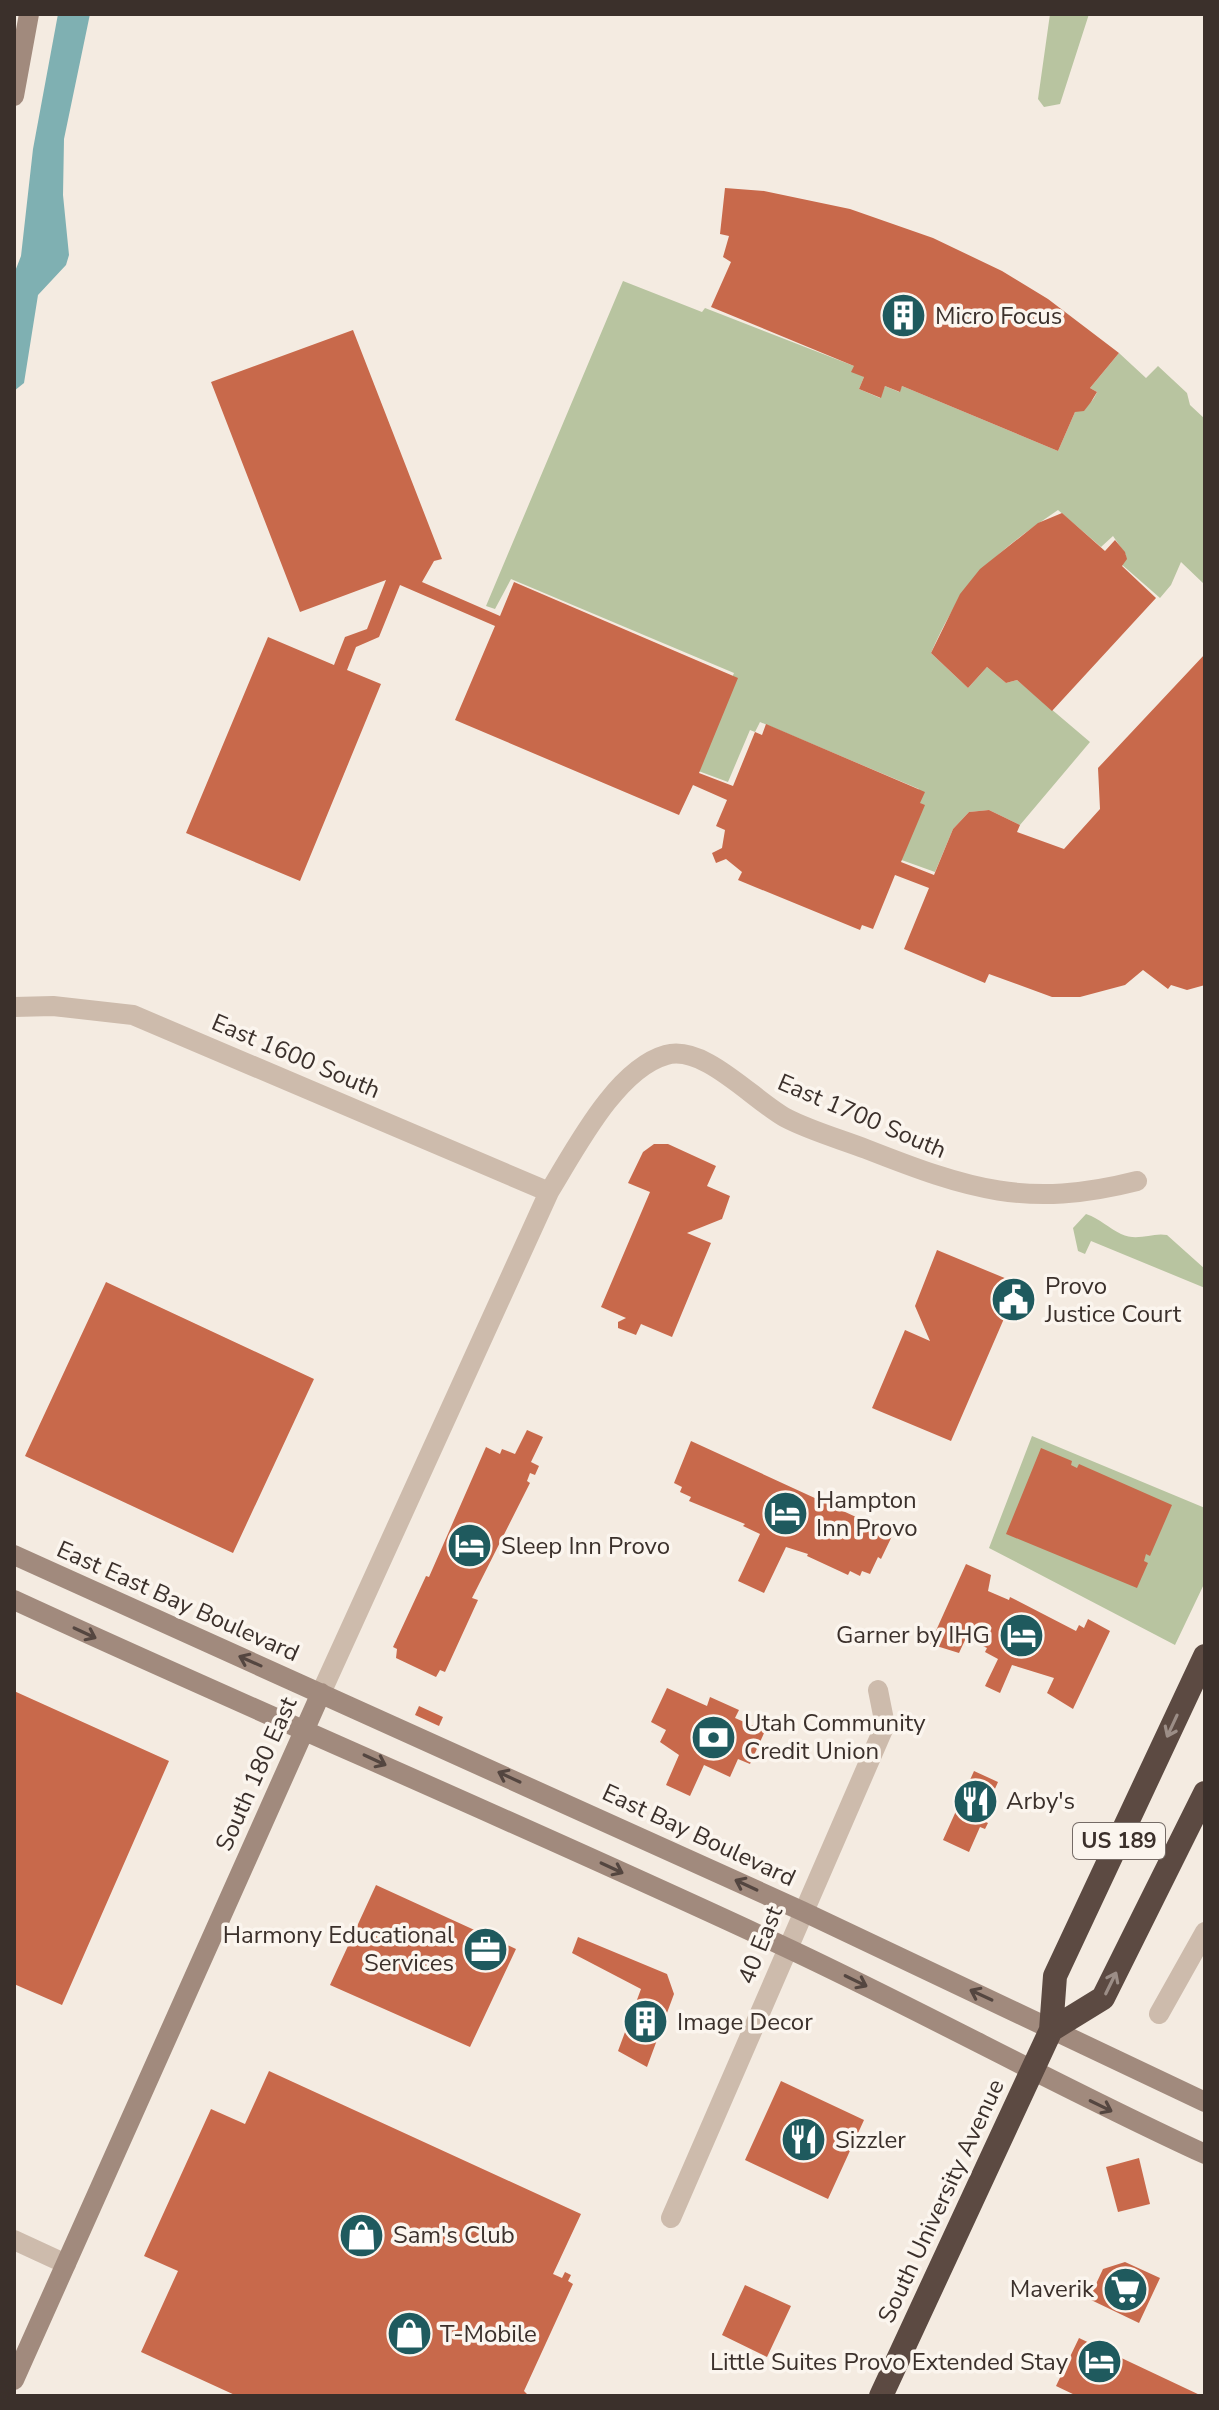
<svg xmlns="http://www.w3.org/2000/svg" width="1219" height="2410" font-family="'Nunito Sans',sans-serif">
	<rect width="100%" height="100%" fill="#f4ebe1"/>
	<path fill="#b8c4a0" d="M1050,14h39l-29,90 -16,3 -6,-8z
		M623,281l79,31 3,-4 149,58 10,11 -5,12 21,9 5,-12 14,6 3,-6 156,65 17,-39c9,-7 15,-4 22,-20l-7,-4 29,-35 27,25 12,-12 29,27 3,12 15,14 -1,165 -23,-22 -10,23 -11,13 -40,-35 6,-8 -13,-19 -12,11 -43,-37c-66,45 -94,68 -127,143l37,35 19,-21 19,16 11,-3 73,62 -70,83 -31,-15 -20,2 -16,17 -18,43 -39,-14 24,-55 -5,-4 4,-10 -159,-67 -5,10 -5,-2 -22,52 -35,-13 41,-96 -223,-94 -16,30 -9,-3z
		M1086,1214c15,5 22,14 35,20 17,8 31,-2 46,1l38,34v19l-114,-47 -6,13 -7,-3 -5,-23z
		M1032,1436l173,72v74l-30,63 -186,-97z"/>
	<path fill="#7fb0b2" d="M58,14h32l-26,125 -1,56 6,60 -3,10 -28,30 -14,88 -10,8v-117l7,-18 12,-107z"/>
	<path fill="#c8694b" d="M725,188l39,3 86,18 83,29 69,33 46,28 71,54 -29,35 7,4 -6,10 -7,9 -9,1 -17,39 -156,-65 -2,6 -15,-6 -4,12 -22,-9 5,-12 -13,-5 3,-6 -143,-59 20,-45 -8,-5 6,-21 -9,-2z
		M353,330l89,229 -8,2 -12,21 78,34 14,-34 224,96 -39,95 34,13 22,-54 7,3 4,-11 159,68 -5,11 5,2 -24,57 33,13 19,-46 16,-17 20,-2 31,15 -3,7 47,17 36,-40 -2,-41 107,-114v331l-18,5 -16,-5 -3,4 -25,-19 -18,15 -45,12h-28l-63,-23 -4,9 -81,-34 25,-61 -34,-13 -22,54 -11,-4 -2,5 -122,-50 4,-8 -16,-13 -10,4 -4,-10 10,-5 3,-18 -9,-4 11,-26 -34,-15 -14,30 -224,-95 40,-94 -95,-41 -21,52 -23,10 -9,23 34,14 -81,197 -114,-48 82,-196 66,28 11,-28 22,-8 19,-49 -86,32 -89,-230z
		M1062,513l43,38 10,-11 10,12 2,7 -5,7 34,32 -104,113 -35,-31 -11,3 -19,-16 -19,21 -37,-35 29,-59 20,-25 58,-46z
		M654,1144h14l48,22 -9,20 23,10 -8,23 -35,14 24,10 -39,94 -31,-13 -5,11 -18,-7v-6l8,-4 -25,-11 49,-115 -22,-9 15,-31z
		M937,1250l82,34 -68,157 -79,-33 33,-78 25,11 -15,-35z
		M106,1282l208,97 -81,174 -208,-97z
		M527,1430l16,7 -12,25 8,4 -4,9 -5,-2 -3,8 3,2 -58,115 6,2 -33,72 -5,-2 -4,7 -40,-19 1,-9 -4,-2 33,-71 3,1 57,-130 14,7 2,-5 13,5z
		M691,1441l202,93 -12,25 -3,-2 -8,17 -8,-3 -2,5 -10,-5 -2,4 -41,-19 1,-2 -22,-7 -22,46 -26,-12 22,-47 -17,-8 2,-2 -56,-23 2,-4 -11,-5 2,-5 -8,-4z
		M1041,1448l31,13 -1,4 6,3 2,-4 93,41 -22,51 -4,-2 -2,7 4,2 -11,25 -131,-54z
		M966,1564l25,11 -3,16 21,9 1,-3 66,34 3,-6 5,3 4,-9 22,12 -37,78 -26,-16 7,-15 -42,-13 -12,28 -15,-7 13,-27 -13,-7 2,-4 -21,-10 -7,15 -29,-9z
		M667,1688l40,18 3,-9 29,13 -4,8 30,13 -15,33 -12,-5 -8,18 -26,-12 -14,31 -24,-11 13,-30 -19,-13 6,-12 -15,-8z
		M14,1691l155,70 -107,244 -48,-21z
		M419,1706l24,11 -4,9 -24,-11z
		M974,1771l24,11 -17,38 7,3 -3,6 -5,-2 -11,25 -26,-12z
		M376,1885l140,64 -46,98 -140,-62z
		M578,1937l89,37 7,20 -27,73 -29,-16 23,-62 -69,-36z
		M269,2071l312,143 -28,60 9,4 3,-6 6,3 -3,6 5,3 -49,107 5,5h-292l-96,-44 37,-81 -34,-15 67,-147 34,15z
		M781,2081l83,39 -36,79 -83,-39z
		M1139,2158l11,46 -32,8 -12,-45z
		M1125,2262l35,16 -21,45 -50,-24 14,-30z
		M745,2285l46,21 -24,51 -45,-22z
		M1079,2338l123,58h-125l-21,-10z"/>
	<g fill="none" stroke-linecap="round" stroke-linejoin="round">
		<path stroke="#cdbbac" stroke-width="20" d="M14,1007l39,-1 80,9 416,177
			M321,1693l228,-501c26,-42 67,-123 117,-137 38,-11 87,45 120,63 25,13 54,21 80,31 102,40 161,60 271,32
			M1159,2014l46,-82
			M671,2218l214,-493 -7,-35
			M14,2240l52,24"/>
		<path stroke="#a18a7d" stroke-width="20" d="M14,96l15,-82
			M14,1555l788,356 403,191
			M14,1600c256,118 515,227 771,347 141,66 278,142 420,207
			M14,2380l307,-687"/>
		<path stroke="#5c4a42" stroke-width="24" d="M1051,2030l52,-32 102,-205
			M881,2396l170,-366 4,-54 150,-320"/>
	</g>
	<defs><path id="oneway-shaft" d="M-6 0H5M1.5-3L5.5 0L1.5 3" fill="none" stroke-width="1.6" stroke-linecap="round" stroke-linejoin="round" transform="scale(2)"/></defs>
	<g stroke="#544640">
		<use href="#oneway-shaft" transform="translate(85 1633) rotate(25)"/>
		<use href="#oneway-shaft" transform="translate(250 1661) rotate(-156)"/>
		<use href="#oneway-shaft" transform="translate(375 1760) rotate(25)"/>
		<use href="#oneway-shaft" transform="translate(509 1777) rotate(-155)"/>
		<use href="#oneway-shaft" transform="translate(612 1868) rotate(25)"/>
		<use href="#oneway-shaft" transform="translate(746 1885) rotate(-155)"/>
		<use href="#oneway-shaft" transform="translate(856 1981) rotate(26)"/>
		<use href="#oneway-shaft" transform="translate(981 1995) rotate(-155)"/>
		<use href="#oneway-shaft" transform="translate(1101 2106) rotate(26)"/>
	</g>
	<g stroke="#9c8e87">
		<use href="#oneway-shaft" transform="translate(1172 1726) rotate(115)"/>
		<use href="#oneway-shaft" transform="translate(1111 1983) rotate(-64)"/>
	</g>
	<defs>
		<symbol id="building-disc" viewBox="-11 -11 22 22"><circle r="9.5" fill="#1f5a5e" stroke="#fbf5ee"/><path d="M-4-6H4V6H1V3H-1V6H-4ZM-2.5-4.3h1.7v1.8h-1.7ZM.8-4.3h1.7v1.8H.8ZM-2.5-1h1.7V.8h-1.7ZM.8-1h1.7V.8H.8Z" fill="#fff"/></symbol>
		<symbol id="civic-disc" viewBox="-11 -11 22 22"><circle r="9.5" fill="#1f5a5e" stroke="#fbf5ee"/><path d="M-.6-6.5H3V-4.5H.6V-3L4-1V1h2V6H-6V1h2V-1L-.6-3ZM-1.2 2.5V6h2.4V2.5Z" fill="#fff"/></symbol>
		<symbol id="hotel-disc" viewBox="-11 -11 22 22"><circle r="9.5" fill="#1f5a5e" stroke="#fbf5ee"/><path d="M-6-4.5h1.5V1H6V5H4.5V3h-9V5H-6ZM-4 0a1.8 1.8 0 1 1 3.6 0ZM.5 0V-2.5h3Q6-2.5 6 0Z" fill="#fff"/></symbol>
		<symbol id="bank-disc" viewBox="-11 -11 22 22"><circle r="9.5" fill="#1f5a5e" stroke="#fbf5ee"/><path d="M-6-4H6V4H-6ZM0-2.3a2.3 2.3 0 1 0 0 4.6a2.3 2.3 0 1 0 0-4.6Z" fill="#fff"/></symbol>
		<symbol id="restaurant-disc" viewBox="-11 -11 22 22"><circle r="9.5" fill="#1f5a5e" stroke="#fbf5ee"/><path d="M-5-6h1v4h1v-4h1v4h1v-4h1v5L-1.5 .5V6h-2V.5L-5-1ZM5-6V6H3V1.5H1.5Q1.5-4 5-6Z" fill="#fff"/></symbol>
		<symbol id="office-disc" viewBox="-11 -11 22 22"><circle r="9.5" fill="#1f5a5e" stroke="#fbf5ee"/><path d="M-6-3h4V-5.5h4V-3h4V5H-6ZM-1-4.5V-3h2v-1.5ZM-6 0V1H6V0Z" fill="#fff"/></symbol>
		<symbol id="shop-disc" viewBox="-11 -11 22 22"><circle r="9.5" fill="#1f5a5e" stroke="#fbf5ee"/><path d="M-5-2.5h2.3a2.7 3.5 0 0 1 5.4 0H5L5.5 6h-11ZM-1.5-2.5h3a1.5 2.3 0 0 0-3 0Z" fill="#fff"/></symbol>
		<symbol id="supermarket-disc" viewBox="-11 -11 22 22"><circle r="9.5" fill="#1f5a5e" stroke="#fbf5ee"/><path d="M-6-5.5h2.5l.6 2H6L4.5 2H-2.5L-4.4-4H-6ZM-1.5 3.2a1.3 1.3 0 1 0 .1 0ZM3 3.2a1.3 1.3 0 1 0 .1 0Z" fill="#fff"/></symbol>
	</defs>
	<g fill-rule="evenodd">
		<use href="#building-disc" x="878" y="290" width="51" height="51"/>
		<use href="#civic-disc" x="988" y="1274" width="51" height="51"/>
		<use href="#hotel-disc" x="760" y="1488" width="51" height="51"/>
		<use href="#hotel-disc" x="444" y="1520" width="51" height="51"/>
		<use href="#hotel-disc" x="996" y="1610" width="51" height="51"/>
		<use href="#bank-disc" x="688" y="1712" width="51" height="51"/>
		<use href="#restaurant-disc" x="950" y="1776" width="51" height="51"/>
		<use href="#office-disc" x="460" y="1924" width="51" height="51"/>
		<use href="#building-disc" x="620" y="1996" width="51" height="51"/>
		<use href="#restaurant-disc" x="778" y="2114" width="51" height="51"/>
		<use href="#shop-disc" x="336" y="2210" width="51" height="51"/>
		<use href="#supermarket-disc" x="1100" y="2264" width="51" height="51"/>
		<use href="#shop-disc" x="384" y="2308" width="51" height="51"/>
		<use href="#hotel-disc" x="1074" y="2336" width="51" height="51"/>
	</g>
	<g text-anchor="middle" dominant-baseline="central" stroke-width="7" stroke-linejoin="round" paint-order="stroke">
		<rect fill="#fbf5ee" stroke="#756b66" stroke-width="2" x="1073" y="1823" width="92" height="36" rx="6"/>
		<g font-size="22" font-weight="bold" fill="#3b302b">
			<text x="1119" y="1841">US 189</text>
		</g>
		<g font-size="24" fill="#3b302b" stroke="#fbf5ee" text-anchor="start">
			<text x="935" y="316">Micro Focus</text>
			<text x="1045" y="1286">Provo<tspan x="1045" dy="28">Justice Court</tspan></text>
			<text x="816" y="1500">Hampton<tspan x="816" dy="28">Inn Provo</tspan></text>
			<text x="501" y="1546">Sleep Inn Provo</text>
			<text x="990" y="1635" text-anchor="end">Garner by IHG</text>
			<text x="744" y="1723">Utah Community<tspan x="744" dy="28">Credit Union</tspan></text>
			<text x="1006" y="1801">Arby's</text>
			<text x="454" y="1935" text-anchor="end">Harmony Educational<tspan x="454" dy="28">Services</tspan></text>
			<text x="677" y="2022">Image Decor</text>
			<text x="835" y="2140">Sizzler</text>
			<text x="393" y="2235">Sam's Club</text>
			<text x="1094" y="2289" text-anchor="end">Maverik</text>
			<text x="440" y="2334">T-Mobile</text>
			<text x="1068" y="2362" text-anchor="end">Little Suites Provo Extended Stay</text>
		</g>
		<g font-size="24" fill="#3b302b" stroke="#fbf5ee">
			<text transform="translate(296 1056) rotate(23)">East 1600 South</text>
			<text transform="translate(862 1116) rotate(23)">East 1700 South</text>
			<text transform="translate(178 1601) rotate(24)">East East Bay Boulevard</text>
			<text transform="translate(256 1774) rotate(-66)">South 180 East</text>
			<text transform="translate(699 1835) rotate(25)">East Bay Boulevard</text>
			<text transform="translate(760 1945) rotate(-68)">40 East</text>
			<text transform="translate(941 2201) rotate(-65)">South University Avenue</text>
		</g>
	</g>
	<rect width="1219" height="2410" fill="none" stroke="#3b302b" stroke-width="32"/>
</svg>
